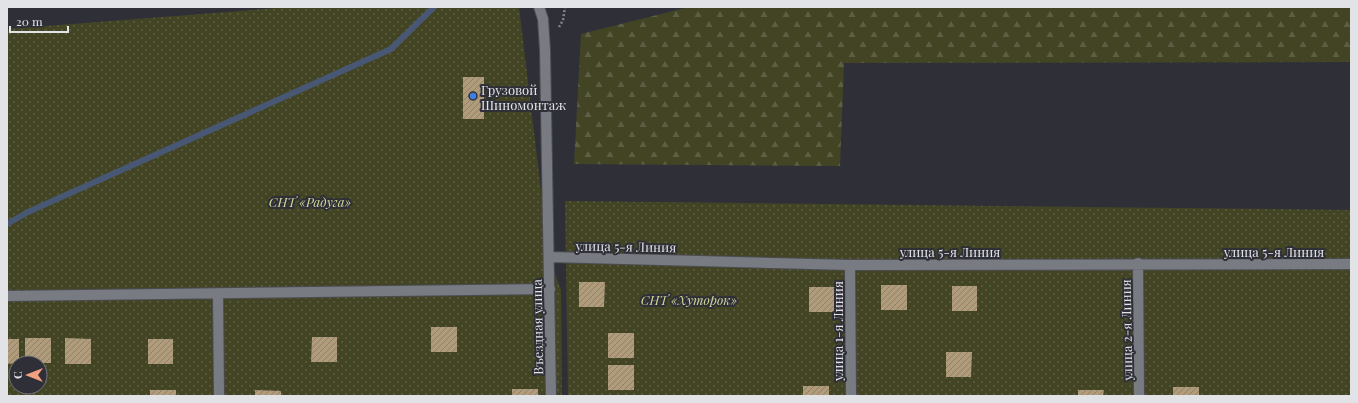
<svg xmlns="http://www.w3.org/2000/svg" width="1358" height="403" font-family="'Playfair Display',serif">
	<defs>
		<pattern id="forest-firs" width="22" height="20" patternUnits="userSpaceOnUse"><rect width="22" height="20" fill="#424424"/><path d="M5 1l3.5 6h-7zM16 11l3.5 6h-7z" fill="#5d5f44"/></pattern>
		<pattern id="park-dots" width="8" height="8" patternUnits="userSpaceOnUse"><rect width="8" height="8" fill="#424424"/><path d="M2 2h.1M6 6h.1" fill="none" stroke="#5d5f44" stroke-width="1.8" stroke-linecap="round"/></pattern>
		<pattern id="building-hatch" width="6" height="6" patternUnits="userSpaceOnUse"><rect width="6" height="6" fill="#b09b7b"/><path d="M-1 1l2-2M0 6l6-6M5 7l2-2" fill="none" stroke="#90816b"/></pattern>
	</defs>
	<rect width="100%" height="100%" fill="#2f3037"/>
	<path fill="url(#forest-firs)" d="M689,7h662v55l-507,1 -4,103 -266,-2 7,-130z"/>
	<path fill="url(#park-dots)" fill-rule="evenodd" d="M291,7h228l30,250 12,33 1,106h-555v-367zM16,363h24v24h-24z
		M565,201l786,9v186h-783z"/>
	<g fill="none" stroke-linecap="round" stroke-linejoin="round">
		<path stroke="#485874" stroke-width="6" d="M7,224l21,-12 363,-163 43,-42"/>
	</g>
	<path fill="url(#building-hatch)" d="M463,77h21v42h-21z
		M579,282h26l-1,25h-25z
		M881,285h26v25h-26z
		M952,286h25v25h-25z
		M809,287h26v25h-26z
		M431,327h26v25h-26z
		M608,333h26v25h-26z
		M312,337h25v25h-26z
		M25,338h26v25h-26z
		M65,338l26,1v25h-26z
		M7,339h12v24l-12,1z
		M148,339h25v25h-25z
		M946,352h26l-1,25h-25z
		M608,365h26v25h-26z
		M803,386h26v10h-26z
		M1173,387h26v9h-26z
		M512,389h26v7h-26z
		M150,390h26v6h-26z
		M255,390l26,1v5h-26z
		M1078,390h26l-1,6h-25z"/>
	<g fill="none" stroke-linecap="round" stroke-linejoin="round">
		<defs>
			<path id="street" d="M539,7l4,12 2,31 6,346
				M549,257l301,8 501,-1
				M1138,263l1,133
				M850,265l1,131
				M218,294l1,102
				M7,296l543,-7"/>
		</defs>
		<use href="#street" stroke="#4c4d52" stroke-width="12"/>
		<path stroke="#838489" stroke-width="2.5" stroke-dasharray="2 2" stroke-linecap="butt" d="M559,27l4,-7 2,-13"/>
		<use href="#street" stroke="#797b83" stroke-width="10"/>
	</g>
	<circle fill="#3f7fe0" stroke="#2f3037" stroke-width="1.5" cx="473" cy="96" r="4"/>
	<g text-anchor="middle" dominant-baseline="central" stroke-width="4" stroke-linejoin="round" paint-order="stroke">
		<g font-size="13" fill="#e2e3e7" stroke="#2f3037" text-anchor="start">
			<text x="481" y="89">Грузовой<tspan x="481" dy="15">Шиномонтаж</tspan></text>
		</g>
		<g font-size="13" font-style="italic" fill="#d2d799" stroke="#2f3037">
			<text x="310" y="201">СНТ «Радуга»</text>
			<text x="689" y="299">СНТ «Хуторок»</text>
		</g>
		<g font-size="13" fill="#e2e3e7" stroke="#2f3037">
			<text transform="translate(626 246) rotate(1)">улица 5-я Линия</text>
			<text x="950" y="251">улица 5-я Линия</text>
			<text x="1274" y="251">улица 5-я Линия</text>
			<text transform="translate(537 327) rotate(-91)">Въездная улица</text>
			<text transform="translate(1126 330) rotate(-91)">улица 2-я Линия</text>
			<text transform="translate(837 331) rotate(-90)">улица 1-я Линия</text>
		</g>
	</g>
	<rect width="1358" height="403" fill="none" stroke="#e2e3e7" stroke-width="16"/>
	<g transform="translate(28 375) rotate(270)"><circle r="19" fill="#2f3037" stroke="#77787d"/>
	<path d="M0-3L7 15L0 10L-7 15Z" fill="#f2a07f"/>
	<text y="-6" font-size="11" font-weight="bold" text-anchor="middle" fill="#e2e3e7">С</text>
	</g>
	<path d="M10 26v6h58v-6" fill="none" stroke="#e2e3e7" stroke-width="2"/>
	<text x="16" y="26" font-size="12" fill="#e2e3e7" stroke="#2f3037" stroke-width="3" paint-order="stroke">20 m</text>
</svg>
